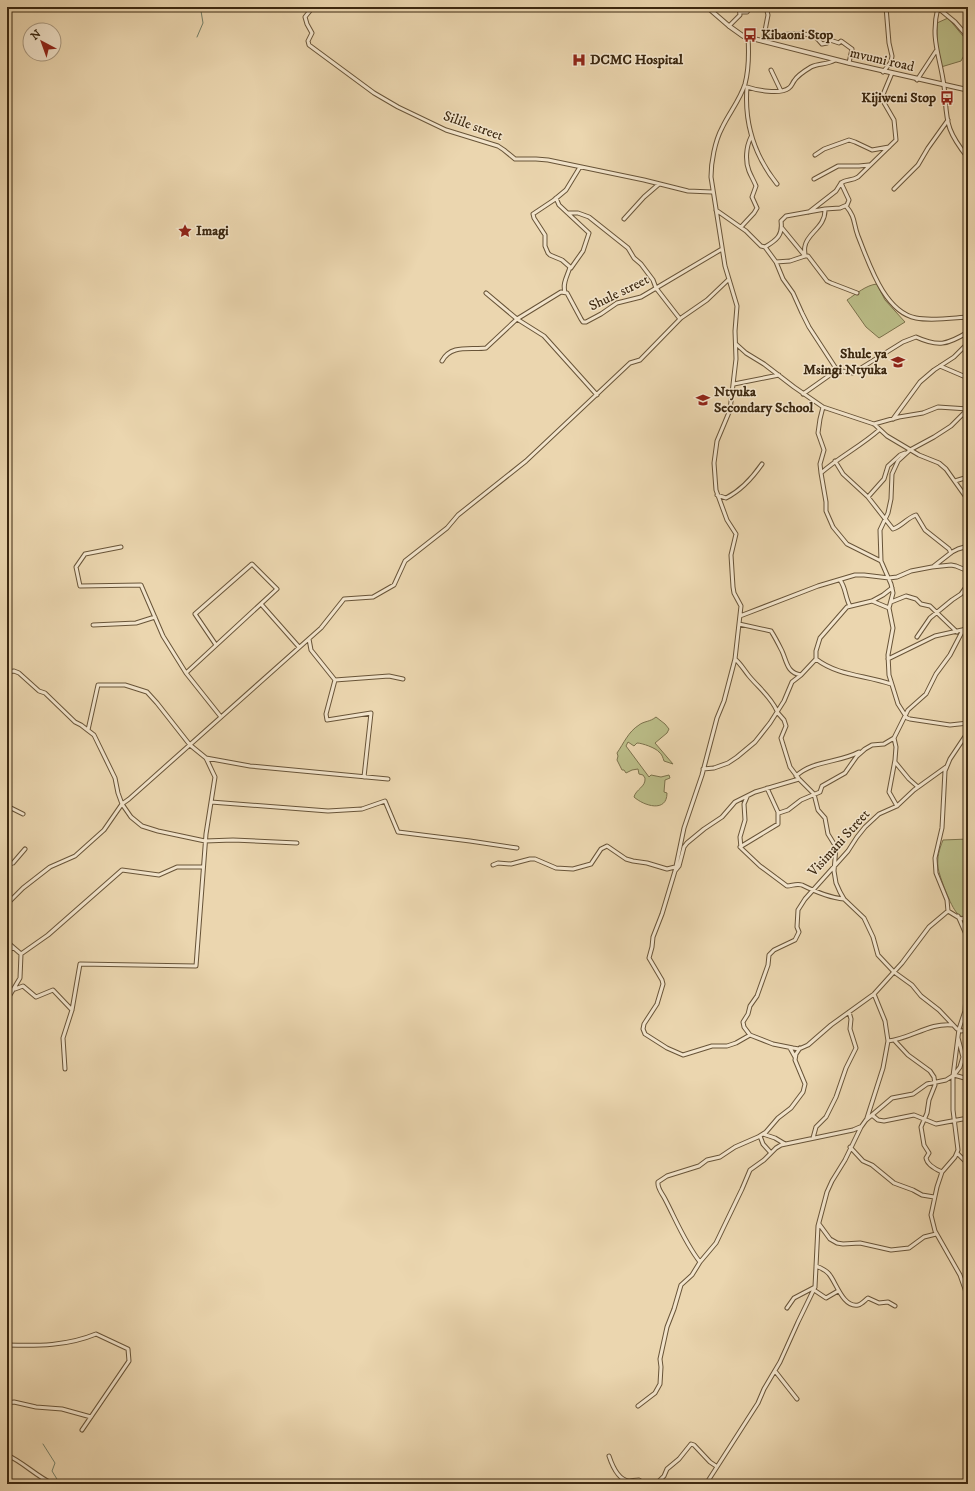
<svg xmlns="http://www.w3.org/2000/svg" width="975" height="1491" font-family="'IM FELL DW Pica',serif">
	<rect width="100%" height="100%" fill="#ebd6af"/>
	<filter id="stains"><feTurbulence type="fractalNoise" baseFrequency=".005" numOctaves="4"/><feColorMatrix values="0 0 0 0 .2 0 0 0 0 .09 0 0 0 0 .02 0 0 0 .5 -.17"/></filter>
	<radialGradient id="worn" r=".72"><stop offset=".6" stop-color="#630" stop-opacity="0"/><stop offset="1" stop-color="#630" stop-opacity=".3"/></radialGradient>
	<path fill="#bbbd88" stroke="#7c724c" d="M948,18l20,24v6l-7,13 -20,6 -4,-16v-28z
		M877,284l8,16 20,22 -21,13 -5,3 -13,-11 -19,-27c9,-6 19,-15 30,-16z
		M656,717l9,7 4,5 -2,4 -12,10 18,21 -9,-3c-1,-3 -2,-7 -5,-9 -3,-4 -17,-9 -22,-9l-3,3 -6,-4 -2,4 23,31 2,-2 10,2 8,-2 1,3 -5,2 -1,12 3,1c0,20 -23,13 -33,4 2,-8 12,-10 11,-19l-2,-3 -4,-1 -1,-5 -6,1 -6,3 -2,-3h-2l-5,-10 1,-4 -1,-3c7,-10 11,-21 22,-28 5,-4 11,-3 17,-8z
		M968,839v77c-5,1 -8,1 -11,-3 -6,-6 -18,-37 -19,-46 -1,-10 1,-17 5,-27z"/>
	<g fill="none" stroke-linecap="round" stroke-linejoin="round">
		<path stroke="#748069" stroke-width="1" d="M197,37l6,-14 -2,-12 2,-4
			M43,1444l12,19 -3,8 8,13
			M10,1482l2,2"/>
		<defs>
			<path id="minor" d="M313,7l-8,10 2,7 5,9 -4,8 1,4 65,48 24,14 48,23 52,16 6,4 11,9h21l12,1 96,20 44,11 24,1
				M938,7c-8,33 2,48 6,79 2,15 1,30 6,43 4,11 11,20 18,29
				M938,8l17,14 13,15
				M740,12h7l4,-5
				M729,26l11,-11 -1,-8
				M748,37c1,16 1,32 -3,47 -5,16 -16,29 -23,44 -7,13 -11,34 -11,49l14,89 12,40 -2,25 1,28 -6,51 -13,31 -3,22 2,27 11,30 9,14 -5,21 2,32 1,6 7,13 -6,53 -11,42 -7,17 -15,57 -18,53 -9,43 -13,43 -9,23 -1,10 -3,11 13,22 1,4 -6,20 -13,20 -1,5 2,5 22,14 16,7 29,-9h15l9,-3 14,-8 23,9 20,4 6,1 9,-4 23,-20 43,-31 28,-31 27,-36 19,-16 -1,-11 -11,-27 -1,-15 7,-30 3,-57 5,-12 18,-27
				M764,37c19,-3 31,-4 50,-2l8,9 5,-1 3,-3 9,3 2,-2 11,8 -3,14
				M763,41l5,-26 -2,-8
				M771,70l10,21
				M883,72l8,-10 1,-6 -3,-13 -3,-36
				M917,80l19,-29
				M747,87c-3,37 7,68 30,97
				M747,87c9,3 33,8 42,1 3,-2 3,-4 5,-7 3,-5 12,-11 17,-14 8,-4 16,-2 24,-7
				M815,155l9,-6 25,-9 6,2 17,8 17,-3
				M814,179l24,-13h21l10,-1
				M894,189l24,-24 10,-17 20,-28
				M556,198l3,7 30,28 -6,18 -12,17
				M846,206c10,12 7,17 12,30 11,27 26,76 58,82 15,3 36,0 52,-1
				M716,210l30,21 15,15 4,1c12,-7 18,-12 16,-26l5,-5 39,-7 15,-1 7,-3 2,-5 -8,-17c5,-4 11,-2 17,-6l38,-37 -2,-20 -11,-19 -1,-4 10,-24
				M809,212l27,-21 5,-8
				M568,213h10l11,4 39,31 6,10 7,6 12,16 3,8 24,31
				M624,219l20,-22 15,-13
				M741,227l13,-14 3,-5 -5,-11 4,-11c-2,-5 -5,-10 -7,-15 -4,-10 -3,-24 2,-34
				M782,228l23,28
				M765,247l11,15 7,17 10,14 9,20 7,14 28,43 16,3 50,-31 13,-5c22,10 31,8 52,-5
				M805,256c0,-4 -1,-7 0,-10 2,-13 21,-19 20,-37
				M776,262l14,-1 15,-5h3l19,25 4,2 26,10
				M565,292c-3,-9 3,-17 5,-25l-8,-7 -12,-5 -2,-2 -3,-7v-11l-11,-17 -1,-4 21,-14 12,-10 14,-23
				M486,293l31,26 27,17 53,59
				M736,344l10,9 18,11 30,23 29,20 51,17 13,12 32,19 20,8 7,6 22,31
				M442,361c9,-17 28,-11 44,-13l31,-29 44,-27 6,1 14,26 2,3h3l15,-8 16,-11 24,-6 81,-48
				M940,366l28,12
				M734,384l45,-9
				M803,394l34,-24
				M968,409l-17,17 -17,11 -24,13 -12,11 -6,13 -1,25 -3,14 -8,17 1,31 10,23 2,9 -4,15 4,20 -5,27 1,20 9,29 9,14 3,1 40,6 18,-2
				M893,419l27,-37 14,-12 20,-13 14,-14
				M874,424l25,-7 24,-4 15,-6 30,2
				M879,430c-18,16 -40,27 -58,43l5,29v9l7,16 14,17 34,17
				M835,461l8,13 25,23 25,32c9,-3 14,-11 23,-14l9,15 24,19 2,4
				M821,473l-1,-9 4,-14 -6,-17 2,-14 3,-12
				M955,481l13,-4
				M717,495l9,3c14,-7 27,-21 36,-34
				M868,497l16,-18 4,-13 12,-11 5,-2
				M121,547l-36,7 -9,13 4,19 61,-1 22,51 23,37 35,44
				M934,566l18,-14 6,-3 10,-3
				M840,580c6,8 5,17 10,26
				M872,601l17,7
				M891,602l15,-6 10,3 5,5 9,2 27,26
				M261,604l38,43
				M740,616l78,-30 37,-11h9l25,3 8,-1 14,-6 21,-4 19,-2 5,1 12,5
				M739,624l32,7c4,6 8,14 11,20 5,11 5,22 19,24
				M93,625l43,-2 19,-6
				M917,637l13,-19 22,-18 9,-6 7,-10
				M309,639l2,11 24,30 -9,34 1,6 44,-7 -7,64
				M735,659c6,5 9,11 14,17 10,12 22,21 28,35
				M816,659c22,17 50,16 75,25
				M888,659l47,-23 27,-6
				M7,672l7,-1 5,2 20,18 6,2 30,29 6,3 13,10 21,43 3,15 4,11 9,13 11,9 16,5 47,10 28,-1 64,3
				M186,673l91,-84 -25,-25 -57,50 21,31
				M335,680l54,-4 14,3
				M777,712l7,8 2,6 -5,12 9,29 9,12 15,15 4,16 7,8 3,16 8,13 -2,24 2,12 4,9 4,7 20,19 9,19 5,18 16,17 18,13 9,11 18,14 18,19 4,2 7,-1
				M88,730l10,-45h27l22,7 10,11 33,42 16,13 44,8 138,13
				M895,762l14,17 9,8
				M703,769l11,-1 14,-5 9,-6 18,-15 15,-19 14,-22 8,-19 9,-7 15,-16v-8l4,-13 27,-31 25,-6 11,-6 9,-7
				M796,776c17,-16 43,-13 63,-24
				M747,797l-3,7 1,16 -5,17 1,11 19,18 27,20c5,0 9,-3 15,-1 12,6 29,13 42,14
				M211,802l117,9 34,-2 23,-8 13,31 72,9 47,7
				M7,806l16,8
				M897,806l-8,-14 6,-32 1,-13 -2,-9 14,-28 18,-16 10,-20 14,-19 13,-25 5,-4
				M779,813l9,-3 13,-10 19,-8 2,-6 23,-13 12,-17 8,-7 7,-4 12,-1 10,-6
				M740,847l38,-23v-12l-11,-24
				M7,865l6,-2 12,-14
				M493,865l5,-2 13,1 19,-5h5l21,9 17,1 18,-5 10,-15 6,-3 19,13 7,2 14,2 20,6 8,-2
				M675,871l4,-5 5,-19 3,-4 17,-14 18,-12 13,-15 20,-10 44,-13
				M7,904l16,-16 27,-21 25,-11 29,-26 18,-26 7,-5 192,-171 23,-29 29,-2 21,-12 11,-24 42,-33 11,-13 68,-54 104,-98 10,-3 41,-42 26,-18 21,-20
				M948,911l13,8 7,-2
				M958,916l10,23
				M7,942l14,12 -1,24 -13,22
				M7,952l6,-5
				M21,954l27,-19 74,-65 37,5 18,-8h26
				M968,968l-3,43 -6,18 -6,47v34l5,40 -3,7 -13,15 -5,15 -6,28 4,16 25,44 5,14 3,12
				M15,989l8,-3 13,11 17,-7 19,20
				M750,1035l-6,-8 -1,-5 5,-8 2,-8 7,-10 11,-31 1,-10 5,-5 21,-10 4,-8 -2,-5 1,-17 7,-11 43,-48 9,-14 8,-10 14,-13 18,-8 17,-16 32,-23
				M888,1041c22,-2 42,-19 65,-16
				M895,1041l13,14 22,16 4,6 1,8 -6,15 -2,13 -6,14 3,18 5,8 -3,5c1,7 9,11 16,14
				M790,1048l5,9
				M65,1069l-2,-31 9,-28 8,-46 116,2 10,-132 9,-57 -9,-19
				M954,1075l14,4
				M872,1115l6,5 6,1 30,-6 22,9 32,-6
				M867,1118l16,-50 5,-27 -3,-20 -11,-27
				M763,1134l12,4 10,6
				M760,1136l3,8 8,9
				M813,1138l3,-11 10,-10 10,-20 10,-29 10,-20 -6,-19 1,-10 -2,-7
				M850,1147l13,14 9,4 22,18 19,7 9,5 12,2
				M957,1153l11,11
				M819,1224l11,15 7,4 6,1 17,-1 31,7 18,-2 15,-11 12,-3
				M700,1262c-15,-19 -24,-42 -35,-63 -3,-6 -8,-11 -7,-17l9,-6 32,-10 8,-6 13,-3 15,-10 23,-10 8,-5 12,-14 13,-10 12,-16 2,-8 -10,-24 1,-6 4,-6
				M816,1266c5,2 10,4 13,8 7,8 14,34 29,31 4,-1 7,-5 10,-7l11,5 9,-1 7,4
				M814,1290l12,8 12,-7
				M787,1308l7,-10 21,-11
				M7,1345c31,1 60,1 89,-11l32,15 1,12 -47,69
				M775,1371l22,28
				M7,1403l7,-1 22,5 26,2 29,8
				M638,1406l17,-13 5,-9 1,-17 -1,-8 7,-32 7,-18 7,-24 11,-10 8,-13 16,-19 26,-54 8,-19 14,-10 12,-12 5,-3 72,-15 7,-3
				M7,1412l2,-3 -1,-6
				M7,1455c16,7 29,21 46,29
				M609,1456c3,9 9,24 20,25 3,0 6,-1 10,-1l6,4
				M656,1484l8,-8 3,-7 12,-10 12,-15 3,1 16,17 6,4
				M706,1484l52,-81 6,-14 16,-27 18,-40 17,-35 3,-61 9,-34 5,-11 13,-21 16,-33 5,-7 26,-22 21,-4 14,-10 19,-4 8,-5 6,-8 3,-10 -5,-19"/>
			<path id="tertiary" d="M707,7l22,19 14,10 106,27 119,27"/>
		</defs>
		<use href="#minor" stroke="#685438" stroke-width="5"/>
		<use href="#tertiary" stroke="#685438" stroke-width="5.5"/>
		<use href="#minor" stroke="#f2e4cb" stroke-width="3"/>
		<use href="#tertiary" stroke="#f2e4cb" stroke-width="3.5"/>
	</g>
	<defs>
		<symbol id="bus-bare" viewBox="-9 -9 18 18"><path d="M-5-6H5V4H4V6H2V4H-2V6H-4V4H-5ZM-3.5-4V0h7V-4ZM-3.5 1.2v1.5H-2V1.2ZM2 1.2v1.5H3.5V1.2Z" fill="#8f2418" stroke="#f2e4cb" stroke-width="2.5" paint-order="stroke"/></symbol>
		<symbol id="hospital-bare" viewBox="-9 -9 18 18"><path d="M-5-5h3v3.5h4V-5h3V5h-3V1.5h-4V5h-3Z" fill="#8f2418" stroke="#f2e4cb" stroke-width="2.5" paint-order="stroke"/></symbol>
		<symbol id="sight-bare" viewBox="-9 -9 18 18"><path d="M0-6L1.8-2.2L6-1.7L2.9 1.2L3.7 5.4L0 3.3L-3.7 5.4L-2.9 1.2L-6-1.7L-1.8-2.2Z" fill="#8f2418" stroke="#f2e4cb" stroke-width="2.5" paint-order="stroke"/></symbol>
		<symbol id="school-bare" viewBox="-9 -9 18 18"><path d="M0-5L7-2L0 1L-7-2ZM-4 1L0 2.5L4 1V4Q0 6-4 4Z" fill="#8f2418" stroke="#f2e4cb" stroke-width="2.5" paint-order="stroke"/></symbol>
	</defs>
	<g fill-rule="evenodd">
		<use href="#bus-bare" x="740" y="25" width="20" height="20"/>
		<use href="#hospital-bare" x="569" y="50" width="20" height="20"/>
		<use href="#bus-bare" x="937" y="88" width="20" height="20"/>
		<use href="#sight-bare" x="175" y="221" width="20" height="20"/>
		<use href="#school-bare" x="888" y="352" width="20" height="20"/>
		<use href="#school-bare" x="693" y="390" width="20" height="20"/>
	</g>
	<g text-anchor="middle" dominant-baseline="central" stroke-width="3" stroke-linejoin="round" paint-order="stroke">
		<g font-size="14" font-weight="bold" fill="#3c2810" stroke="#f2e4cb" text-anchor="start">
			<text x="761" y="35">Kibaoni Stop</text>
			<text x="590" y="60">DCMC Hospital</text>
			<text x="936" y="98" text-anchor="end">Kijiweni Stop</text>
			<text x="196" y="231">Imagi</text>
			<text x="887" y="354" text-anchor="end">Shule ya<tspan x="887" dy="16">Msingi Ntyuka</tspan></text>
			<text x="714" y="392">Ntyuka<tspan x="714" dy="16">Secondary School</tspan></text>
		</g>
		<g font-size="14" fill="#3c2810" stroke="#f2e4cb">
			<text transform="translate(882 60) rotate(13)">mvumi road</text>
			<text transform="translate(473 126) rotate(20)">Silile street</text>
			<text transform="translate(619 293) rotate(-26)">Shule street</text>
			<text transform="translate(839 843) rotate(-48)">Visimani Street</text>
		</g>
	</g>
	<rect width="975" height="1491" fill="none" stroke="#ebd6af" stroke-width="24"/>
	<rect x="8" y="8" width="959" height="1475" fill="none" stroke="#3c2810" stroke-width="2"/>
	<rect x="12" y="12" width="951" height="1467" fill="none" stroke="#3c2810"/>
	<g transform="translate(42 42) rotate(319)"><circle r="19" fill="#f2e4cb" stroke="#a99980"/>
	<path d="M0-3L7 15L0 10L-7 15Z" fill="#8f2418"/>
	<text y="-6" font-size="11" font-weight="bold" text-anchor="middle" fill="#3c2810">N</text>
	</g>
	<rect width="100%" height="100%" filter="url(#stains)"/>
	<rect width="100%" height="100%" fill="url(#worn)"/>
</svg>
